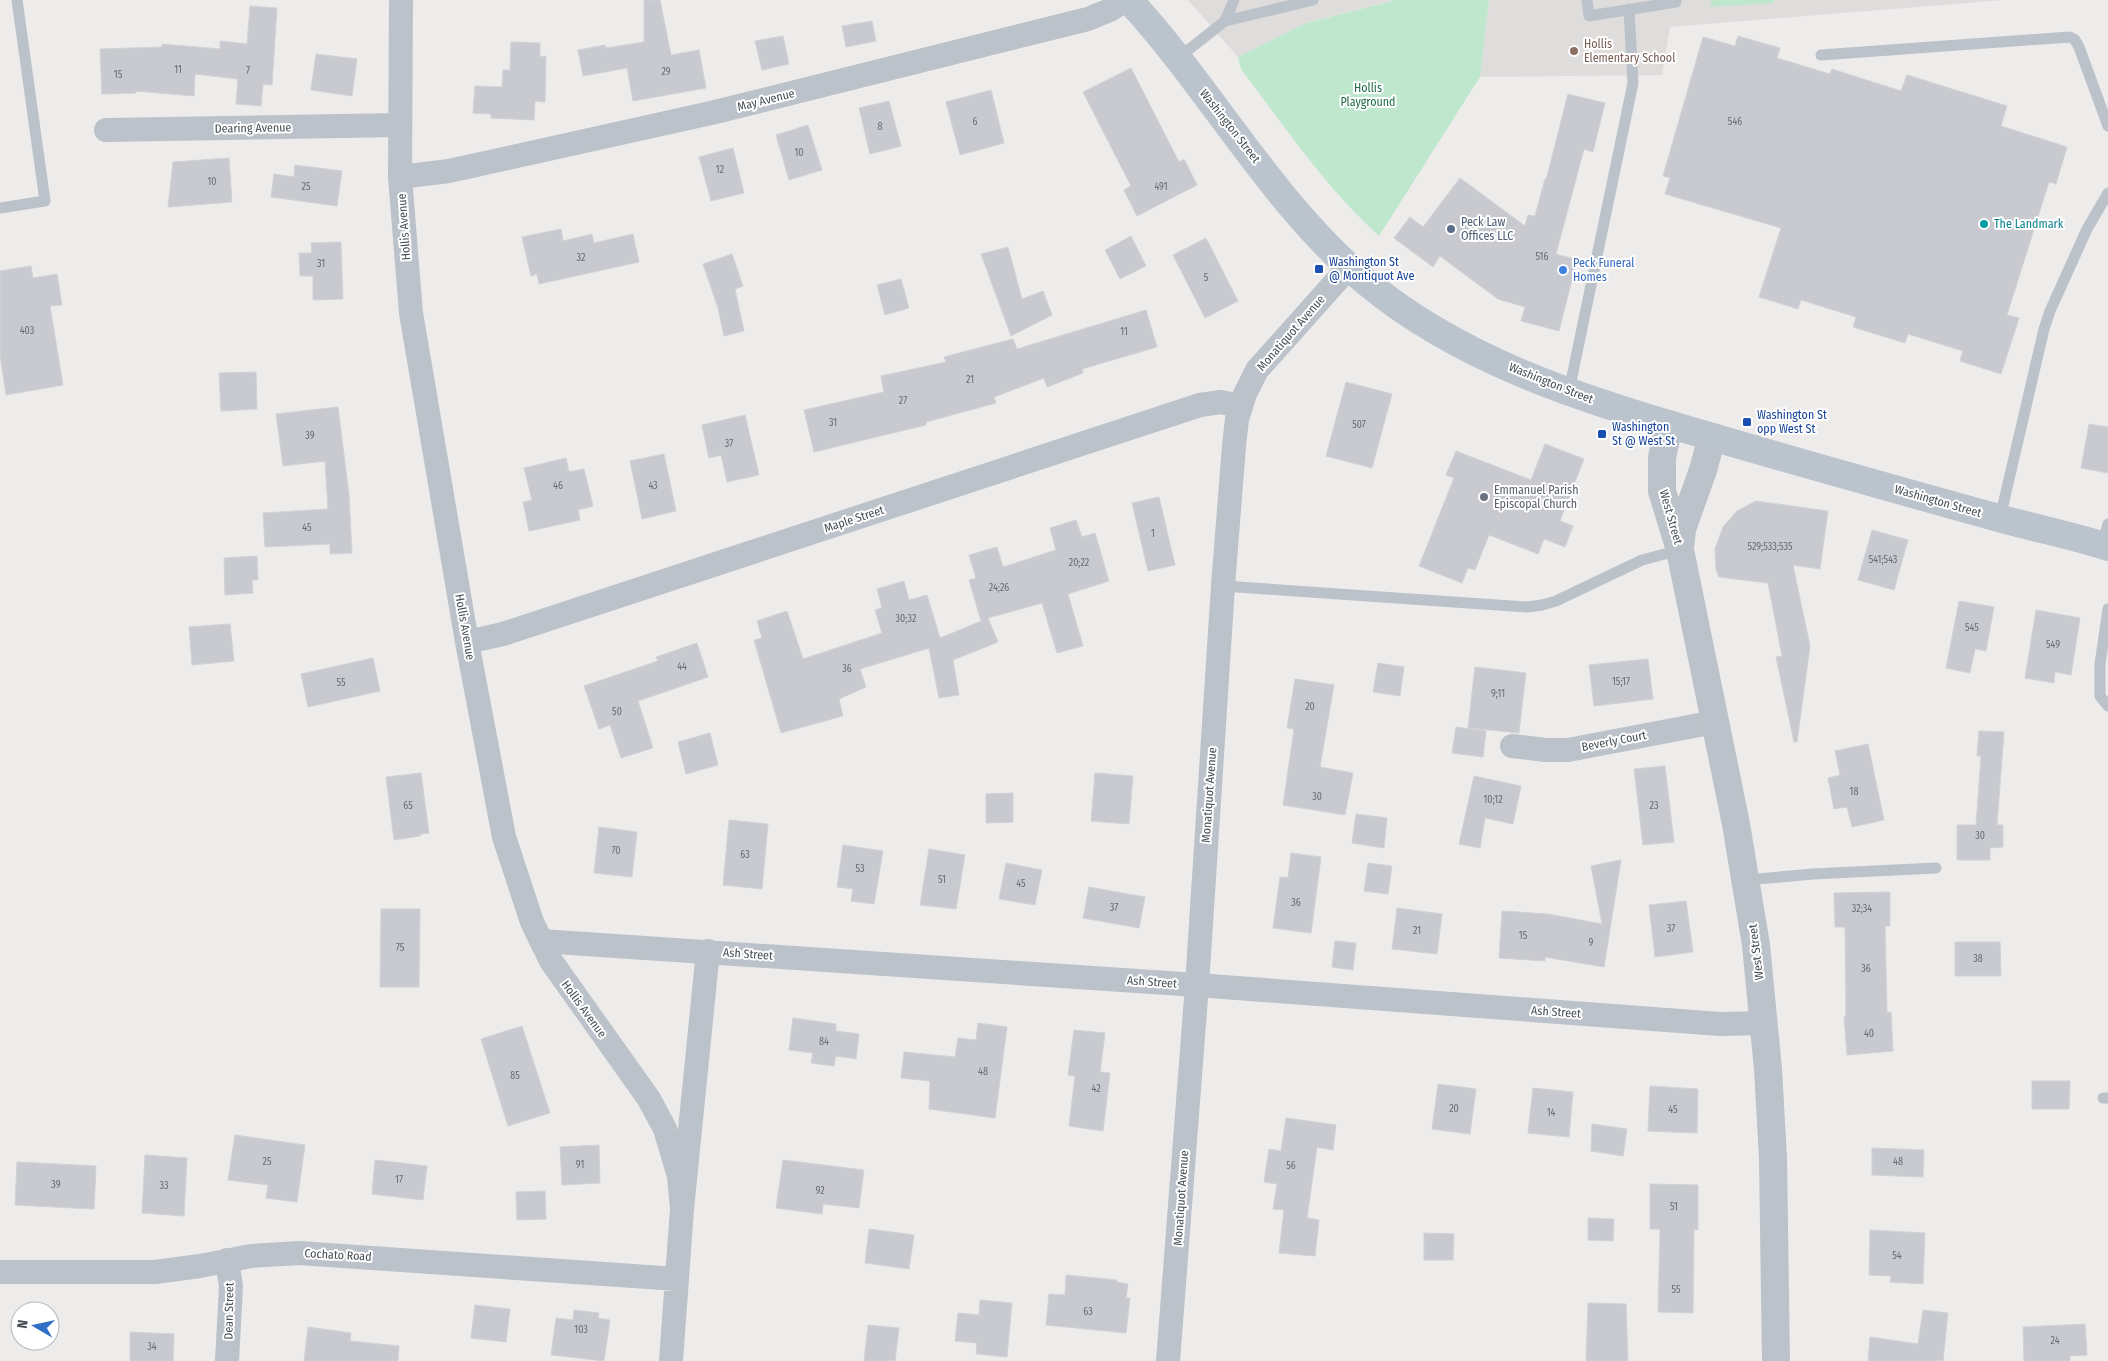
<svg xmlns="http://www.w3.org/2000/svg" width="2108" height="1361" font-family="'Fira Sans Condensed',sans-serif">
	<rect width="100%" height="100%" fill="#eeebeb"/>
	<path fill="#dfdcdc" d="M1188,0h207l-87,22 -70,35z
		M1489,0h515l-334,27 -8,48 -182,2z"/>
	<path fill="#bee7ce" d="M1396,0h93l-9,77 -101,159c-54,-49 -95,-110 -138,-167l-3,-12 68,-34z
		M1711,0h63v3l-63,4z"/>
	<path fill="#c9cad0" stroke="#d0d2d6" d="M644,0h16l11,55 28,-5 7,38 -73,13 -6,-33 -44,8 -5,-26 27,-5 1,3 38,-6z
		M250,6l27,2 -5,77 -9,-1 -2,22 -25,-2 2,-25 -43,-5 -1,22 -59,-5 1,2 -34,1 -2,-45 62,-2v-3l58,5v-8l27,3z
		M872,21l4,20 -30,6 -4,-21z
		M783,36l6,28 -27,6 -7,-29z
		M1738,36l42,12 -3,10 53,16 2,-5 69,22 6,-16 100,31 -6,20 66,21 -11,37 -7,-2 -42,133 12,3 -18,56 -41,-13 3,-10 -55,-17 -3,9 -52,-16 3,-10 -55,-17 -3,9 -39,-12 22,-69 -116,-34 5,-16 -7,-2 40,-139 32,9z
		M511,42l29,1v14l6,-1 -1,46 -10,-1 -1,19 -43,-2v-4l-18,-1 2,-27 27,1 1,-17h7z
		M316,54l41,5 -5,37 -41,-6z
		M1131,68l48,94 5,-3 13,26 -60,31 -13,-26 7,-4 -48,-94z
		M991,90l13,53 -44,12 -14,-53z
		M1568,94l37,9 -12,49 -9,-3 -28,105 21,6 -18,71 -38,-10 4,-14 -27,-8 -58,-43 -7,11 -39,-29 16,-21 13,10 37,-49 65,48 3,-11 7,1 10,-37 1,1z
		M889,101l12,45 -31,8 -11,-46z
		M808,125l14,45 -33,10 -13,-45z
		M733,148l11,45 -33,8 -12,-44z
		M229,158l3,44 -64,5 5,-45z
		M295,165l47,6 -5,35 -66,-9 3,-23 20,3z
		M561,229l2,12 29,-7 2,9 39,-9 6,28 -100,22 -2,-10 -6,2 -9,-39z
		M1131,236l15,30 -26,13 -15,-29z
		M1206,238l32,63 -33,17 -32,-63z
		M341,242l2,57 -30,1v-24h-13l-1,-23h13l-1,-10z
		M1008,247l14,52 21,-8 9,24 -41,21 -30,-82z
		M732,254l11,32 -8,3 9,42 -20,5 -6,-28 -15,-44z
		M31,266l2,12 24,-4 5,31 -12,1 13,79 -57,10 -6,-40v-84z
		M901,279l8,29 -24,7 -8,-30z
		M1146,310l11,37 -75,22 1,4 -36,14 -3,-9 -50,19 2,6 -70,19v3l-112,27 -10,-42 80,-18 -3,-16 65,-14 -2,-5 69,-18 4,10z
		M256,372l1,37 -36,2 -2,-38z
		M1346,382l46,12 -20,74 -46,-12z
		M338,407l11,88 3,58 -22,1v-10l-65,3 -2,-34 65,-4 -3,-48 -42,5 -7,-52z
		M745,415l14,60 -32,7 -6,-27 -12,3 -7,-33z
		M2089,424l19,3v46l-27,-5z
		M1545,444l39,15 -24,62 13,5 -8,21 -21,-8 -6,15 -49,-19 -14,35 -7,-2 -6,15 -43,-17 35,-88 -8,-3 10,-24 75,29z
		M664,454l12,57 -34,8 -12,-58z
		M566,458l3,14 15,-3 9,37 -15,4 2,10 -51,11 -6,-29 9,-2 -8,-32z
		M1159,497l16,68 -27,6 -16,-68z
		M1756,501l72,10 -8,58 -27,-4 17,81 -13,96h-3l-18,-85 6,-1 -14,-73 -49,-6 -3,-8 -1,-20 8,-22 14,-16z
		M1076,520l6,17 13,-4 14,48 -41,13 15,52 -26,7 -15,-50 -54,15 10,24 -45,18 6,35 -20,3 -10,-50 -69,21 6,18 -27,12 4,17 -62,17 -27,-93 8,-2 -5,-17 30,-10 16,48 79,-26 -7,-23 7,-2 -5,-19 27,-8 5,19 18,-5 13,43 44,-18 -3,1 -12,-41 7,-2 -7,-23 28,-8 6,20 53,-17 -6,-22z
		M1872,530l36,10 -14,50 -36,-10z
		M257,556l1,24h-6l1,13 -28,2 -1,-37z
		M1959,601l35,6 -8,44 -11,-2 -5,24 -24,-5z
		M2036,610l44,8 -9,57 -16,-3 -1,11 -29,-5z
		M230,624l4,37 -42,4 -3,-38z
		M697,643l11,34 -70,24 15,47 -32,10 -11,-33 -11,4 -15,-43 74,-25 -2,-4z
		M373,658l7,33 -72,16 -7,-33z
		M1648,659l5,40 -59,7 -5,-41z
		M1378,663l26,4 -4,29 -27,-4z
		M1475,667l51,6 -7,60 -51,-5z
		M1295,679l39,6 -14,82 33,6 -8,42 -62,-10 11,-76 -7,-1z
		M1456,727l30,4 -3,26 -31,-4z
		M1979,731l25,1 -7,93h6v22l-13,1v12h-33v-35h19l5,-69h-4z
		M710,733l8,32 -32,9 -8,-32z
		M1868,744l16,76 -32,7 -5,-20 -13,2 -6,-31 12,-3 -5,-24z
		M1665,766l9,76 -31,3 -9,-76z
		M421,773l8,60 -8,1 -1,2 -26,4 -8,-63z
		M1095,773l38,3 -4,48 -38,-3z
		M1474,776l47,10 -8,38 -28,-6 -5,30 -21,-4z
		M1013,793v29l-27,1v-29z
		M1356,814l31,4 -3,30 -32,-5z
		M729,820l39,4 -6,65 -39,-4z
		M599,827l38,5 -5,45 -38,-4z
		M843,845l40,6 -9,53 -23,-3 2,-12 -16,-2z
		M929,849l36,6 -9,54 -36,-4z
		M1291,853l30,4 -10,76 -38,-5 7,-51 8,1z
		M1621,860l-17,107 -59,-10v4l-46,-3 3,-47 46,3 54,10 -11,-58z
		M1006,863l36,7 -7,35 -36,-6z
		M1368,863l24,3 -4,28 -24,-3z
		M1089,887l56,10 -6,31 -56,-10z
		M1890,892v34h-5l2,87 4,-1 2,39 -46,4 -3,-39h2l-1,-89h-10l-1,-34z
		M1686,901l7,51 -38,5 -6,-52z
		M1397,908l45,6 -5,40 -45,-5z
		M381,909h39l-1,78h-39z
		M1335,941l21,2 -3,27 -21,-3z
		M1955,942h45l1,34h-46z
		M793,1018l43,6v7l23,3 -3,25 -20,-3 -2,10 -23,-3 2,-10 -24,-3z
		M978,1023l29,4 -12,91 -66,-9 1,-28 -29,-3 3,-26 51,5 3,-19 18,2z
		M522,1026l28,87 -42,13 -27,-87z
		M1074,1030l31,3 -5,39 10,1 -7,58 -34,-5 6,-50 -7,-1z
		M2032,1081h38l-1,28h-37z
		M1438,1084l38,5 -6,45 -38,-5z
		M1650,1086l48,3 -1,44 -49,-2z
		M1533,1088l40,4 -4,45 -41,-4z
		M1286,1118l50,7 -3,25 -16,-3 -10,71 12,2 -4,36 -36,-3 5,-43 -11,-1 4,-25 -13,-2 5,-33 12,2z
		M1592,1124l35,5 -4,27 -32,-5z
		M235,1135l70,10 -8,57 -31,-4 2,-13 -40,-5z
		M599,1145l1,38 -38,2 -2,-38z
		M1872,1148l52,2 -1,27 -51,-2z
		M145,1155l42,3 -3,58 -42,-3z
		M375,1160l52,6 -4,34 -51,-6z
		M783,1160l81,10 -5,38 -36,-4 -1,10 -46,-6z
		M17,1162l79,4 -2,43 -79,-4z
		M1650,1184l48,1v45l-4,-1 -1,84 -35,-1 2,-83h-10z
		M545,1191l1,28 -29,1 -1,-28z
		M1588,1218l26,1 -1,22 -25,-1z
		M869,1229l45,6 -5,34 -44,-6z
		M1870,1230l55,3 -2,51 -33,-2 1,-6 -22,-1z
		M1424,1233l30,1 -1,26h-29z
		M1066,1275l51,5v2l11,2 -2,14h4l-4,35 -80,-8 3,-31 16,1z
		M980,1300l32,3 -5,54 -31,-3 1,-11 -22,-2 3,-28 21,2z
		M1588,1303l38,1 2,57h-42z
		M475,1305l35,4 -4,33 -35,-4z
		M574,1310l25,3 -1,5 12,2 -6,41 -53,-6 5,-37 17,2z
		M1923,1310l25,3 -5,48h-75l2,-24 48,7z
		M2085,1324l2,31 -17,1v5h-46l-1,-34z
		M868,1325l31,3 -4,33h-31z
		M308,1327l43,6 -1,8 49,5 -1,15h-94z
		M130,1332l44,2 -1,27h-43z"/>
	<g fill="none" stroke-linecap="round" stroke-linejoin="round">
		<path stroke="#bbc2c9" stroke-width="11" d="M1587,0l2,16 87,-14v-2
			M1225,21l9,-21
			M1821,55l249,-18 5,3 4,7 29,79
			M1178,58l47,-37 88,-21
			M0,208l45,-7 -28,-201
			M1569,391l64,-308 -4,-74
			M2000,518l44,-189 6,-18 37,-82 21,-36
			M2102,545l6,-21
			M1223,586l304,21 15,-2 14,-4 86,-41 38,-10
			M2108,609l-8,55v32l8,10
			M1746,880l67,-6 123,-6
			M2103,1098h5"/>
		<path stroke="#bbc2c9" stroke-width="24" d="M401,0l-1,177 11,136 56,329 37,195 28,85 19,39 98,138 16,30 14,47 3,33
			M106,130l294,-5
			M400,177l49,-6 262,-58 377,-94 22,-9 15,-10
			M467,642l36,-8 697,-229 21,-3 19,4
			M1512,746l34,4h22l147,-28
			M541,941l656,44 523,39 44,-1
			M0,1272h155l45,-6 51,-10 48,-3 378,26
			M227,1361l4,-75 -4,-26
			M671,1361l11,-152 26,-258
			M1168,1361l29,-376 26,-399 11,-140 3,-27 8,-25 12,-24 92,-103"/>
		<path stroke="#bbc2c9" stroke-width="28" d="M1669,424l-7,34v33l18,59 56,274 20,121 12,124 5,89 3,203
			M1680,548l2,-19 21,-59 9,-33"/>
		<path stroke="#bbc4cd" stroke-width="28" d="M1129,0c83,90 142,202 236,281 93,78 213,117 327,150 101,30 202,58 303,86 38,11 76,18 113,30"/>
	</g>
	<circle fill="#8d6e63" stroke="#fff" stroke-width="2" cx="1574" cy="51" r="5"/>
	<circle fill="#0f9aa8" stroke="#fff" stroke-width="2" cx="1984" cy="224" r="5"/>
	<circle fill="#5c6f8a" stroke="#fff" stroke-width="2" cx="1451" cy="229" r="5"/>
	<g fill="#1a4fb4" stroke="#fff" stroke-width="2">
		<rect x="1314" y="264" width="10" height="10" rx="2.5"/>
		<rect x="1742" y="417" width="10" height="10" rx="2.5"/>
		<rect x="1597" y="429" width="10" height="10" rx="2.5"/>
	</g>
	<circle fill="#3f7fe0" stroke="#fff" stroke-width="2" cx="1563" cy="270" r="5"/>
	<circle fill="#6b7280" stroke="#fff" stroke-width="2" cx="1484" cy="497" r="5"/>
	<g text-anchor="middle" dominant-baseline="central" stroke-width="4" stroke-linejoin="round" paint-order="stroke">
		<g font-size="10" fill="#676d74">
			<text x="178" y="70">11</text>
			<text x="248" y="71">7</text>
			<text x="666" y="72">29</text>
			<text x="118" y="75">15</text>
			<text x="975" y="122">6</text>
			<text x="1735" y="122">546</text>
			<text x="880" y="127">8</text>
			<text x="799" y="153">10</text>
			<text x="720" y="170">12</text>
			<text x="212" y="182">10</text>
			<text x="306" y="187">25</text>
			<text x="1161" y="187">491</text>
			<text x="1542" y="257">516</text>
			<text x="581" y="258">32</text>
			<text x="321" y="264">31</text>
			<text x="1206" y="278">5</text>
			<text x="27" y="331">403</text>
			<text x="1124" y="332">11</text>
			<text x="970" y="380">21</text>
			<text x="903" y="401">27</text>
			<text x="833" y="423">31</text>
			<text x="1359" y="425">507</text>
			<text x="310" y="436">39</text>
			<text x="729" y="444">37</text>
			<text x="558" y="486">46</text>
			<text x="653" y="486">43</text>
			<text x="307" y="528">45</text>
			<text x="1153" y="534">1</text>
			<text x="1770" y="547">529;533;535</text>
			<text x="1883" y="560">541;543</text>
			<text x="1079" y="563">20;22</text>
			<text x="999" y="588">24;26</text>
			<text x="906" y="619">30;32</text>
			<text x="1972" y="628">545</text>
			<text x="2053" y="645">549</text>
			<text x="682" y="667">44</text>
			<text x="847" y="669">36</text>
			<text x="1621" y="682">15;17</text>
			<text x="341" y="683">55</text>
			<text x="1498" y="694">9;11</text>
			<text x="1310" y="707">20</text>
			<text x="617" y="712">50</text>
			<text x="1854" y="792">18</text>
			<text x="1317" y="797">30</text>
			<text x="1493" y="800">10;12</text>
			<text x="408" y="806">65</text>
			<text x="1654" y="806">23</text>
			<text x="1980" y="836">30</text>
			<text x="616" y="851">70</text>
			<text x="745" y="855">63</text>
			<text x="860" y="869">53</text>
			<text x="942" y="880">51</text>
			<text x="1021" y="884">45</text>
			<text x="1296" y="903">36</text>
			<text x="1114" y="908">37</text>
			<text x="1862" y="909">32;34</text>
			<text x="1671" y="929">37</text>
			<text x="1417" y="931">21</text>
			<text x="1523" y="936">15</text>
			<text x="1591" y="943">9</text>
			<text x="400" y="948">75</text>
			<text x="1978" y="959">38</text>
			<text x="1866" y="969">36</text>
			<text x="1869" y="1034">40</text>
			<text x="824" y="1042">84</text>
			<text x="983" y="1072">48</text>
			<text x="515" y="1076">85</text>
			<text x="1096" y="1089">42</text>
			<text x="1454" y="1109">20</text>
			<text x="1673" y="1110">45</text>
			<text x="1551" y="1113">14</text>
			<text x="267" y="1162">25</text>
			<text x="1898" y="1162">48</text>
			<text x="580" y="1165">91</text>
			<text x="1291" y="1166">56</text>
			<text x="399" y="1180">17</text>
			<text x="56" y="1185">39</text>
			<text x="164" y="1186">33</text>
			<text x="820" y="1191">92</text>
			<text x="1674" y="1207">51</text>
			<text x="1897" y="1256">54</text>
			<text x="1676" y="1290">55</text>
			<text x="1088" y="1312">63</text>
			<text x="581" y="1330">103</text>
			<text x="2055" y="1341">24</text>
			<text x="152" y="1347">34</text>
		</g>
		<g font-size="12" fill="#785e54" stroke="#fff" text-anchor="start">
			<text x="1584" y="44">Hollis<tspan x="1584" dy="14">Elementary School</tspan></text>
		</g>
		<g font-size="12" fill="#216d47" stroke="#fff">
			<text x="1368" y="88">Hollis<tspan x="1368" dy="14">Playground</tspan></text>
		</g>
		<g font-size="12" fill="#464e56" stroke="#fff">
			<text transform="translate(766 100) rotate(-14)">May Avenue</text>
			<text transform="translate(1230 126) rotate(52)">Washington Street</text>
			<text transform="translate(253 128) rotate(-1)">Dearing Avenue</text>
			<text transform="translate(404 227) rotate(-94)">Hollis Avenue</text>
			<text transform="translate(1291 333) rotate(-49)">Monatiquot Avenue</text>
			<text transform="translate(1551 383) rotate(22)">Washington Street</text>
			<text transform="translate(1938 501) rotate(16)">Washington Street</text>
			<text transform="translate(1671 517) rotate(74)">West Street</text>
			<text transform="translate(854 519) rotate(-18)">Maple Street</text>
			<text transform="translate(465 627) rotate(80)">Hollis Avenue</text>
			<text transform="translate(1614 741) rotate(-11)">Beverly Court</text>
			<text transform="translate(1209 795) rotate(-86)">Monatiquot Avenue</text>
			<text transform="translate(1756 952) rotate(-97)">West Street</text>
			<text transform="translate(748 954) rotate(4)">Ash Street</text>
			<text transform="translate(1152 982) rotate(4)">Ash Street</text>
			<text transform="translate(584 1009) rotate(54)">Hollis Avenue</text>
			<text transform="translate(1556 1012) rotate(4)">Ash Street</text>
			<text transform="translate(1181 1198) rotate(-86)">Monatiquot Avenue</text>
			<text transform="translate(338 1255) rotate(3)">Cochato Road</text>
			<text transform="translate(229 1311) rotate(-89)">Dean Street</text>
		</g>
		<g font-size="12" fill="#4e5e75" stroke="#fff" text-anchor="start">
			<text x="1461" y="222">Peck Law<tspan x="1461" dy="14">Offices LLC</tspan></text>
		</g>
		<g font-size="12" fill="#0d838f" stroke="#fff" text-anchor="start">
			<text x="1994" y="224">The Landmark</text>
		</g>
		<g font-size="12" fill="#164399" stroke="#fff" text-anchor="start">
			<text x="1329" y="262">Washington St<tspan x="1329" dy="14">@ Montiquot Ave</tspan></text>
			<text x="1757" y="415">Washington St<tspan x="1757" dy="14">opp West St</tspan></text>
			<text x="1612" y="427">Washington<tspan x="1612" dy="14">St @ West St</tspan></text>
		</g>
		<g font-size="12" fill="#366cbe" stroke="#fff" text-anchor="start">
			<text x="1573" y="263">Peck Funeral<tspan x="1573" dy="14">Homes</tspan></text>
		</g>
		<g font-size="12" fill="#5b616d" stroke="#fff" text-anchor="start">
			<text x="1494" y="490">Emmanuel Parish<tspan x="1494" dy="14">Episcopal Church</tspan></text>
		</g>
	</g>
	<g transform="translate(35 1326) rotate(279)"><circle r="24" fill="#ffffff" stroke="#b5b8bb"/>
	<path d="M0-4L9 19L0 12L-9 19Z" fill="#2f70c4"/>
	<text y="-8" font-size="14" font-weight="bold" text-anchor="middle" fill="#464e56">N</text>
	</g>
</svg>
